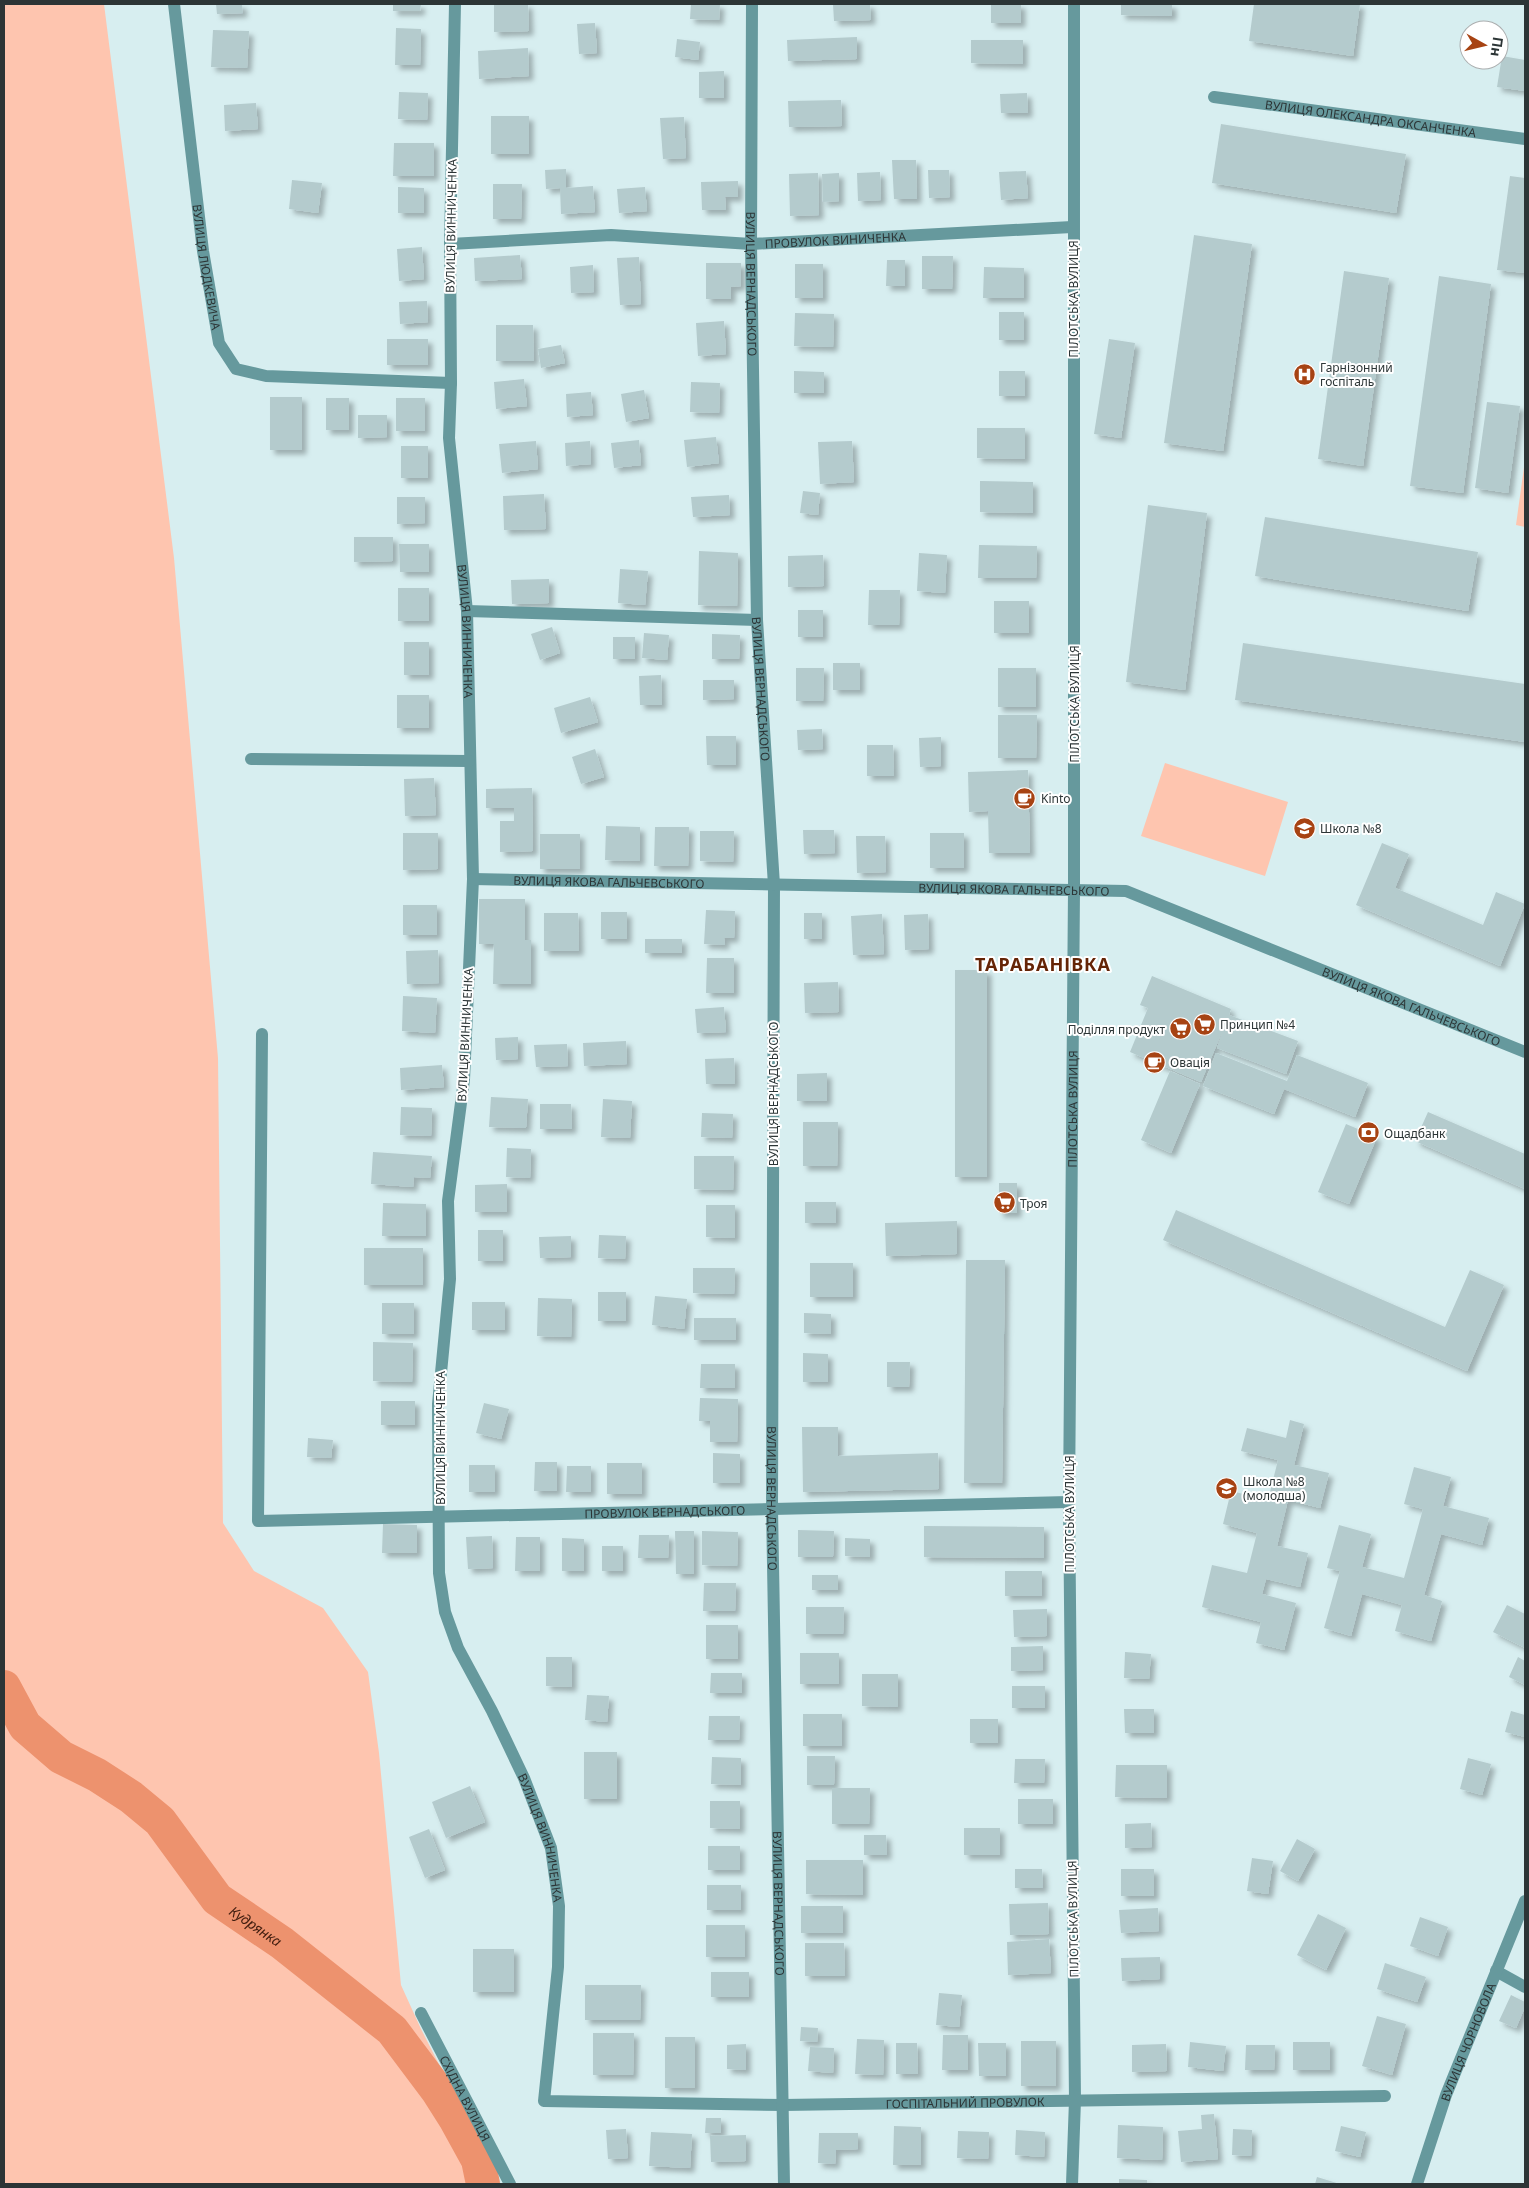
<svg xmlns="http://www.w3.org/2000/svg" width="1529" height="2188" font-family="'Noto Sans',sans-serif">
	<defs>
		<filter id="shadow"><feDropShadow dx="4.5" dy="4.5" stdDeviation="2.5" flood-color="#0004"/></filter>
	</defs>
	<rect width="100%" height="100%" fill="#d7eef0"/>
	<path fill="#fec5af" d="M4,4h100l70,554 44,500 5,465 31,48 69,37 45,64 11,81 22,232 20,44 79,155h-496z
		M1525,460v67l-9,-2z
		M1165,763l123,39 -23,74 -124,-40z"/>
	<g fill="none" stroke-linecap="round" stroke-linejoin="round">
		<path stroke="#ed926e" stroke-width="34" id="s1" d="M4,1687l21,39 36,31 36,18 34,22 29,24 57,78 65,44 110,87 45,60 19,30 22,40 5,24"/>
	</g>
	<path fill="#b4cbcd" filter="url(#shadow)" d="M216,4h26l1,9 -26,1z
		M393,4h28l-1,7h-27z
		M494,4h34l1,27 -35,1z
		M691,4h29l-1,16 -29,-1z
		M833,4h37l1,16 -37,1z
		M991,4h30v19h-30z
		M1121,4h51v12l-51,-1z
		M1254,4h106l-7,52 -104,-15z
		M595,23l2,30 -18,1 -2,-30z
		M396,28l25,1 -1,36h-25z
		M213,30l36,1 -2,37 -36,-1z
		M857,37v22l-69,2 -1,-21z
		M677,39l23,3 -2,18 -23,-3z
		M971,40h52v24l-52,-1z
		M528,48l1,28 -50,3 -1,-28z
		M1502,56l23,4v31l-28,-4z
		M724,71v27h-25v-26z
		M399,92l29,1 -1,27 -29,-1z
		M1027,93l1,20h-27l-1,-19z
		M841,100l1,26 -53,1 -1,-26z
		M256,103l2,26 -33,2 -1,-26z
		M491,116h38v38h-38z
		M684,117l2,41 -23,1 -3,-41z
		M1221,124l185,30 -10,59 -184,-30z
		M394,143h40v33h-41z
		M892,160h24l1,39h-23z
		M566,169v19l27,-2 2,26 -34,2 -1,-26 -14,1 -1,-19z
		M928,170h21l1,27 -21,1z
		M1026,171l2,27 -27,2 -2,-28z
		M880,172l1,28 -23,1 -1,-28z
		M818,173l1,42 -29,1 -1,-42z
		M839,173v28l-16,1 -1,-28z
		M1510,176l15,2v95l-28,-3z
		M292,180l30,3 -4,30 -29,-4z
		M738,181v16h-13l1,13h-24l-1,-28z
		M493,184h29l-1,35h-28z
		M398,187l26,1v25h-26z
		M645,187l2,24 -28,2 -2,-24z
		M1194,235l58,9 -29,207 -59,-8z
		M422,247l2,32 -25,2 -2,-32z
		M520,255l2,24 -47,2 -1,-23z
		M922,256h31l-1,33h-30z
		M639,257l2,47 -21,1 -3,-47z
		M887,260h18v26h-19z
		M706,263h35v23l-10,1v12h-25z
		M795,264h28v34h-28z
		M593,265l1,27 -23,1 -1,-26z
		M984,267l40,1v30h-41z
		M1344,271l45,7 -26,188 -45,-7z
		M1439,276l52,8 -28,209 -53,-7z
		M427,301l1,21 -28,2 -1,-22z
		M999,312h25v28h-25z
		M795,313l39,1 -1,33 -39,-1z
		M724,321l2,33 -28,2 -2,-33z
		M496,325h37l1,36h-38z
		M387,339h41v26h-41z
		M1109,339l26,4 -14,95 -27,-4z
		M561,345l4,18 -24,5 -3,-19z
		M794,371l30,1v21h-30z
		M999,371h26v25h-26z
		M524,379l3,27 -31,3 -2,-27z
		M691,382l29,1 -1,30 -29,-1z
		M644,390l5,28 -23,4 -5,-28z
		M591,392l2,23 -26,2 -1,-23z
		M270,397h32v53h-32z
		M326,398h23v32h-23z
		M396,398h29v33h-29z
		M1487,402l33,4 -12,87 -33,-5z
		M358,415h29v22l-29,1z
		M977,428h48v31l-48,-1z
		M716,437l3,26 -32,4 -3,-27z
		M639,440l2,25 -27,3 -3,-25z
		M536,441l2,28 -36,4 -3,-29z
		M590,441l1,23 -25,2 -1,-23z
		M852,441l2,41 -34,2 -2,-42z
		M401,446h27v32h-27z
		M980,481l53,1v31l-53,-1z
		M803,491l17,2 -2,22 -18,-2z
		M544,494l2,35 -42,1 -1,-34z
		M729,495l1,20 -37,2 -2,-20z
		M397,497h28v26l-28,1z
		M1148,505l59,8 -22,177 -59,-8z
		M1265,517l213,35 -10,59 -213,-35z
		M354,537h39v24l-39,1z
		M399,544h30v28h-29z
		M979,545l58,1 -1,32h-58z
		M699,551l39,2 -1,53 -39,-1z
		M919,553l28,2 -2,38 -28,-2z
		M823,555l1,31 -36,1v-31z
		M620,569l28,2 -3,34 -27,-2z
		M549,579v24l-37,1 -1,-24z
		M398,588h31v33h-31z
		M869,590h31l-1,35h-31z
		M994,601h35v32h-35z
		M798,610h25v27h-25z
		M552,627l8,26 -20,7 -9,-26z
		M644,633l25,2 -2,25 -25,-2z
		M712,634l28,1 -1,24h-27z
		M613,637h22v22h-22z
		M404,642h25v33h-25z
		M1243,643l282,41v58l-290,-42z
		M833,663h27v27h-27z
		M796,668h28l-1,33h-27z
		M998,668h38v39h-38z
		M661,675l1,30h-22l-1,-29z
		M703,680h31v19l-31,1z
		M397,695h32v33h-32z
		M590,697l8,25 -37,11 -7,-25z
		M998,715h39l-1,43h-38z
		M822,729l1,20 -25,1 -1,-20z
		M706,736h30v29h-29z
		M941,737v29l-21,1 -1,-29z
		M867,745h26l1,31h-27z
		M595,749l9,28 -23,7 -9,-27z
		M1028,770l2,83h-41l-1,-42 -19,1 -1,-40z
		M434,778l2,37 -31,1 -1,-37z
		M532,788l1,63 -33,1v-31h14v-13h-28v-19z
		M606,826l34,1v34l-35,-1z
		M655,827h34l-1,39h-34z
		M803,830h31l1,23 -31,1z
		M700,831h34l-1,31 -33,-1z
		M403,833h35v36l-35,1z
		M930,833h34v35h-34z
		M540,834h40v35h-40z
		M856,836h29l1,36 -29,1z
		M1382,843l27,11 -14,34 88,37 13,-33 29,12 -25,62 -144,-61z
		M479,899h46v41h6v44h-38l1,-40h-15z
		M403,905h34v30h-34z
		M706,910l29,1 -1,27h-10l1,7 -21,-1z
		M601,912h26v27h-26z
		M544,913h34l1,38h-35z
		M804,913h18v26h-18z
		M882,914l2,40 -31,1 -2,-39z
		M928,914l1,35 -24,1 -1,-35z
		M645,939h37v14h-37z
		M438,950l1,33 -32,1 -1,-33z
		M707,958h27v35h-28z
		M955,970h32v207h-32z
		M1152,976l79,33 -2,6 69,26 -12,33 -69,-26 8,-23 -24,57 -71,-30 18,-44 -8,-3z
		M838,982l1,30 -34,1 -1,-30z
		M403,996l34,2 -2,35 -33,-2z
		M724,1007l2,25 -29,1 -2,-24z
		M518,1037v22l-22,1 -1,-22z
		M626,1041l1,23 -43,2 -1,-23z
		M567,1044l1,22 -32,1 -2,-22z
		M1216,1053l71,28 10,-26 71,28 -13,34 -71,-28 -10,25 -71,-28z
		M734,1058l1,26h-29l-1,-25z
		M442,1065l2,22 -43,3 -1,-22z
		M1170,1071l30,13 -29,69 -30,-13z
		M827,1073v28h-30v-27z
		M491,1097l37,2 -2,29 -37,-1z
		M603,1099l29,2 -2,37 -29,-1z
		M540,1104h31l1,25h-32z
		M401,1107l31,1 -1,28 -31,-1z
		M1428,1112l97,42v35l-110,-48z
		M702,1113l31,1 -1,24 -31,-1z
		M803,1122h35l-1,44h-34z
		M1346,1124l31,13 -28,67 -31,-12z
		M507,1148l24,1 -1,29 -24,-1z
		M373,1152l59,4 -2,22 -16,-1 -1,10 -42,-3z
		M694,1156h40l-1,34 -39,-1z
		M999,1183h18v30h-18z
		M507,1184v28h-32v-27z
		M805,1202h31v21h-31z
		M383,1203l43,1v32h-44z
		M706,1205h29v33l-29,-1z
		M1176,1210l269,117 25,-57 34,15 -37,86 -304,-131z
		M957,1221v33l-71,2 -1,-33z
		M478,1230h25v31h-25z
		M599,1235l27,1 -1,23 -27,-1z
		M571,1236v21l-31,1 -1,-21z
		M364,1248h59v37h-59z
		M966,1260h39l-3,223h-38z
		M810,1263h43v34h-43z
		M693,1268h42l-1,26 -41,-1z
		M598,1292h28v29h-28z
		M655,1296l32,3 -3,30 -32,-4z
		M538,1298l34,1 -1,38 -34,-1z
		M472,1302h33v28h-33z
		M382,1303h32v31h-32z
		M804,1313l27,1v20l-27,-1z
		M694,1318h42v22h-42z
		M373,1342l40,1 -1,39 -39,-1z
		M803,1353l25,1v28h-25z
		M887,1362h23l-1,25h-22z
		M701,1364h34v24h-35z
		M700,1398l38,1 -1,43h-27v-21h-11z
		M381,1401h34v24h-34z
		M484,1403l25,6 -8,30 -25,-6z
		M1290,1420l14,4 -10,41 35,8 -9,35 -32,-8 -11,46 31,7 -8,34 -34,-8 -4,15 34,9 -12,47 -28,-7 5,-21 -59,-15 10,-42 35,8 10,-40 -34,-9 8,-33 37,9 10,-40 -37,-9 6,-23 39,10z
		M802,1427h36v29l100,-3 1,36 -136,3z
		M308,1438l25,2 -2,18 -24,-1z
		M713,1453l27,1v29h-27z
		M535,1462h22v29h-23z
		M607,1463h35v31h-35z
		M469,1465h26v27h-26z
		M567,1466h24v26h-25z
		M1414,1467l37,10 -8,29 46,12 -7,27 -41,-11 -17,61 18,6 -11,40 -36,-10 7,-26 -40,-11 -11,42 -27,-8 16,-57 -13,-3 12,-43 32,9 -9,33 42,11 19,-69 -19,-5z
		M383,1524l34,1v28h-35z
		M924,1526l120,1v31l-120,-1z
		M798,1530l36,1 -1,26h-35z
		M675,1531h19v43h-18z
		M702,1531l36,1 -1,34 -35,-1z
		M639,1535h30l-1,23h-30z
		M492,1536l1,32 -25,1 -2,-32z
		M516,1537h24v34h-25z
		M562,1538l22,1v32h-22z
		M845,1538l25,1v18l-25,-1z
		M602,1546h21v25h-21z
		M1005,1571h37v25h-37z
		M812,1575h26v15h-26z
		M704,1583h32l-1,28h-32z
		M1507,1605l18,9v34l-32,-16z
		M806,1607h38l-1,27h-37z
		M1047,1609v27l-33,1 -1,-27z
		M706,1625h32v34h-32z
		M1043,1646v24l-32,1v-24z
		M1125,1652l26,2 -2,25 -25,-1z
		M800,1653h39v31h-39z
		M546,1657h26v30l-26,-1z
		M1518,1657l7,4v24l-16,-8z
		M711,1673h31v20h-32z
		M862,1674h36v33l-36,-1z
		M1012,1686h33v22h-33z
		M587,1695l22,1 -2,26 -22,-2z
		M1124,1709h30v24h-29z
		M1511,1711l14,4v22l-20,-5z
		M803,1714h39v32h-39z
		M709,1716h31l-1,24h-31z
		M970,1719h28v24h-28z
		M584,1752h33v47h-33z
		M807,1756h28l-1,29h-27z
		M712,1757l29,1v27l-30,-1z
		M1468,1758l23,6 -9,31 -22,-6z
		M1015,1759h30l-1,24h-30z
		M1116,1765h51v33l-52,-1z
		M470,1786l15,36 -39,16 -14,-36z
		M832,1788h38l-1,36h-37z
		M1018,1799h35v25h-35z
		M710,1801h30v28l-30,-1z
		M1151,1823l1,24 -27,1v-24z
		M964,1828h36v27h-36z
		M429,1829l16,41 -20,8 -16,-41z
		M864,1835h22l1,20h-23z
		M1297,1839l18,10 -17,32 -18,-10z
		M708,1846h32v24h-32z
		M1252,1858l21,3 -5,33 -21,-3z
		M806,1860h57v35l-57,-1z
		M1015,1869h27l1,19h-28z
		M1121,1869h33v27h-33z
		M707,1885h34v25h-34z
		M1048,1903l1,31 -39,1 -1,-31z
		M801,1906h42v27h-42z
		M1158,1908l1,23 -38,2 -2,-23z
		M1318,1914l28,14 -20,42 -29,-15z
		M1420,1917l28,10 -10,29 -28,-10z
		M706,1925h39v32h-39z
		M1049,1939l2,34 -43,2 -1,-33z
		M805,1943h39l1,33h-40z
		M473,1949h41v43h-41z
		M1160,1957v22l-38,2 -1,-23z
		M1385,1963l41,14 -9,25 -40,-13z
		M711,1972h38v25h-38z
		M585,1985h56l-1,35h-55z
		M939,1993l23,2 -3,32 -23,-2z
		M1511,1995l14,7v5l-9,21 -17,-7z
		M1377,2016l29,8 -14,51 -30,-9z
		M801,2027l17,1 -1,14 -17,-1z
		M593,2033h41l-1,42h-40z
		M943,2035h25v35h-26z
		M665,2037h30v51h-30z
		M857,2039l27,1 -1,35 -28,-1z
		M1021,2041h35v45h-35z
		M1190,2042l36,4 -3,25 -35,-4z
		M1293,2042h37v28h-37z
		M896,2043h21l1,31h-22z
		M978,2043h28v33h-27z
		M746,2044v26l-19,-1v-24z
		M1166,2044l1,27 -35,1v-27z
		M1246,2045h29l-1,25h-29z
		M810,2047l24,1 -1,25 -25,-2z
		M1214,2114l4,45 -37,3 -3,-31 24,-2 -1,-14z
		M706,2118h15v15h-16z
		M1118,2125l45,2 -1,33 -45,-2z
		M894,2126l27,1v38h-28z
		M1341,2126l25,6 -6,25 -25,-6z
		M626,2129l2,29 -20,1 -2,-29z
		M1233,2129l19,1 -1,26 -19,-1z
		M1016,2130l29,2 -1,25 -29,-2z
		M958,2131l31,1 -1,27 -31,-1z
		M651,2132l41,2 -2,34 -41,-2z
		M819,2133h39v16l-22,1 -1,14 -17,-1z
		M746,2135v26l-35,1 -1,-26z
		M1317,2177l23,7h-25z
		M1119,2179l28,1v4h-28z"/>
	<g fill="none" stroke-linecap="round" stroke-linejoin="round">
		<g stroke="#66999d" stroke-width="12">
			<path id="s2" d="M174,4l29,247 16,92 17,26 30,7 185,7"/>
			<path id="s3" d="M455,4l-5,240 1,139 -2,55 18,173 6,268 -9,201 -16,121 2,78 -12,125 1,169 6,39 13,36 34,63 32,67 27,70 8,58 -1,61 -14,134 239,4 602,-9"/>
			<path id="s4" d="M752,4l-1,240 6,376 17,265 -2,623 12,676"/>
			<path id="s5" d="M1214,97l311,42"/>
			<path id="s6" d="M450,244l161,-9 140,9 321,-17"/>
			<path d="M467,611l290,9"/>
			<path d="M251,759l218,2"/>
			<path id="s7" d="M473,879l653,12 399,161"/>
			<path id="s8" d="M262,1034l-4,487 811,-19"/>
			<path d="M1496,1971l29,16"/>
			<path id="s9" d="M421,2013l89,171"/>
			<path id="s10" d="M1072,2184l3,-84 -6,-598 5,-612v-886"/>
			<path id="s11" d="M1417,2184l29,-89 79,-194"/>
		</g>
	</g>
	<defs>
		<symbol id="hospital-disc" viewBox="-11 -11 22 22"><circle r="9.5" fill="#a74313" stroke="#fff"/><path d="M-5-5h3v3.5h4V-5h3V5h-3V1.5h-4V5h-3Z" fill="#fff"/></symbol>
		<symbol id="cafe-disc" viewBox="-11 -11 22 22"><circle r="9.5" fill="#a74313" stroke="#fff"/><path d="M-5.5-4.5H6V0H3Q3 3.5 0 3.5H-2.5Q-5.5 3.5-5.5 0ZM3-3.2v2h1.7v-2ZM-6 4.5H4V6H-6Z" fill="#fff"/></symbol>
		<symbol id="school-disc" viewBox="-11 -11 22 22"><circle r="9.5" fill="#a74313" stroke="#fff"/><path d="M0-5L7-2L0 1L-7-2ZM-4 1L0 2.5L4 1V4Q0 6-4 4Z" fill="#fff"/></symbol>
		<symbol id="supermarket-disc" viewBox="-11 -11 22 22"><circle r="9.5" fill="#a74313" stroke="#fff"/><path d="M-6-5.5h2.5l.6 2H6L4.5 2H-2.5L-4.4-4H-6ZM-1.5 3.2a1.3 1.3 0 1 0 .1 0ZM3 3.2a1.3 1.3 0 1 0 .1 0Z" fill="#fff"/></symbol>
		<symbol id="bank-disc" viewBox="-11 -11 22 22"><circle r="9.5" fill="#a74313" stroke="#fff"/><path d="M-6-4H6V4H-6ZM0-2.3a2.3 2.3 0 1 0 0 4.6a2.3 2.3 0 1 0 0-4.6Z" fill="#fff"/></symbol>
	</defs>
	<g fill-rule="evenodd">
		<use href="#hospital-disc" x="1292" y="362" width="25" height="25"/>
		<use href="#cafe-disc" x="1012" y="786" width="25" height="25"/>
		<use href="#school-disc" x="1292" y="816" width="25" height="25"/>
		<use href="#supermarket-disc" x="1192" y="1012" width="25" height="25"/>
		<use href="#supermarket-disc" x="1168" y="1016" width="25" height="25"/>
		<use href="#cafe-disc" x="1142" y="1050" width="25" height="25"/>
		<use href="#bank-disc" x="1356" y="1120" width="25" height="25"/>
		<use href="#supermarket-disc" x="992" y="1190" width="25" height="25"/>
		<use href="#school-disc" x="1214" y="1476" width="25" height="25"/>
	</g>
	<g text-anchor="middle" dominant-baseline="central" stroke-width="4" stroke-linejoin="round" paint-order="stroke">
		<g font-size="12" fill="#2c3536" stroke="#fff">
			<text stroke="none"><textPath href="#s5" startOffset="158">ВУЛИЦЯ ОЛЕКСАНДРА ОКСАНЧЕНКА</textPath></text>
			<text transform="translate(451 226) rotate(-89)">ВУЛИЦЯ ВИННИЧЕНКА</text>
			<text stroke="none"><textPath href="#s6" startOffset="386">ПРОВУЛОК ВИНИЧЕНКА</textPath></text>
			<text stroke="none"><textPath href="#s2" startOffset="265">ВУЛИЦЯ ЛЮДКЕВИЧА</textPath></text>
			<text stroke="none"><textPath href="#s4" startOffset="280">ВУЛИЦЯ ВЕРНАДСЬКОГО</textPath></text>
			<text transform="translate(1073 299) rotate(-90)">ПІЛОТСЬКА ВУЛИЦЯ</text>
			<text stroke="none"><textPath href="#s3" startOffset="628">ВУЛИЦЯ ВИННИЧЕНКА</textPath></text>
			<text stroke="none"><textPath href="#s4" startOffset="685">ВУЛИЦЯ ВЕРНАДСЬКОГО</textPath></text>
			<text transform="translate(1074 704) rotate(-90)">ПІЛОТСЬКА ВУЛИЦЯ</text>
			<text stroke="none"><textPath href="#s7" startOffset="136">ВУЛИЦЯ ЯКОВА ГАЛЬЧЕВСЬКОГО</textPath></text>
			<text stroke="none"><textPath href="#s7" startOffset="541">ВУЛИЦЯ ЯКОВА ГАЛЬЧЕВСЬКОГО</textPath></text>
			<text stroke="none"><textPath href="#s7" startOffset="961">ВУЛИЦЯ ЯКОВА ГАЛЬЧЕВСЬКОГО</textPath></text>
			<text transform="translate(465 1035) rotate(-87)">ВУЛИЦЯ ВИННИЧЕНКА</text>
			<text transform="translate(773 1094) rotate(-90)">ВУЛИЦЯ ВЕРНАДСЬКОГО</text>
			<text stroke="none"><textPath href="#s10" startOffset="1075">ПІЛОТСЬКА ВУЛИЦЯ</textPath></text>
			<text transform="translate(440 1438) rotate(-90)">ВУЛИЦЯ ВИННИЧЕНКА</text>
			<text stroke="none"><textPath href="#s4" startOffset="1495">ВУЛИЦЯ ВЕРНАДСЬКОГО</textPath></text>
			<text stroke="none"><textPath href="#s8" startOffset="894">ПРОВУЛОК ВЕРНАДСЬКОГО</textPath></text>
			<text transform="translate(1069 1514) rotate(-90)">ПІЛОТСЬКА ВУЛИЦЯ</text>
			<text stroke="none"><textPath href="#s3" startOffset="1858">ВУЛИЦЯ ВИННИЧЕНКА</textPath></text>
			<text stroke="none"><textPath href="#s4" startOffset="1900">ВУЛИЦЯ ВЕРНАДСЬКОГО</textPath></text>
			<text transform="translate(1073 1919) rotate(-91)">ПІЛОТСЬКА ВУЛИЦЯ</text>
			<text stroke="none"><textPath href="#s11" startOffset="151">ВУЛИЦЯ ЧОРНОВОЛА</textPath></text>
			<text stroke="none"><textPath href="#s9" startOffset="96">СХІДНА ВУЛИЦЯ</textPath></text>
			<text stroke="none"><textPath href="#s3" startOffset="2546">ГОСПІТАЛЬНИЙ ПРОВУЛОК</textPath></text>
		</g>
		<g font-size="12" fill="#2c3536" stroke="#fff" text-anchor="start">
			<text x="1320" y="367">Гарнізонний<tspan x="1320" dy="14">госпіталь</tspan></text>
			<text x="1041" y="798">Kinto</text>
			<text x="1320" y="828">Школа №8</text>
			<text x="1220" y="1024">Принцип №4</text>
			<text x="1165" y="1029" text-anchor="end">Поділля продукт</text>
			<text x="1170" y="1062">Овація</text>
			<text x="1384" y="1133">Ощадбанк</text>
			<text x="1020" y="1203">Троя</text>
			<text x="1243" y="1481">Школа №8<tspan x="1243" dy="14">(молодша)</tspan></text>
		</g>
		<g font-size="14" font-style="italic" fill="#411d0f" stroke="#fff">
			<text stroke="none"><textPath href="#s1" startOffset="354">Кудрянка</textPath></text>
		</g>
		<g font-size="18" font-weight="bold" letter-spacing="1" fill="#642406" stroke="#fff">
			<text x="1043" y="964">ТАРАБАНІВКА</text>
		</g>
	</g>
	<rect width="1529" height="2188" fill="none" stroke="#2c3536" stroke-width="10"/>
	<g transform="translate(1484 45) rotate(98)"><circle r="24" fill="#ffffff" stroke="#abaeaf"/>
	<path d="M0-4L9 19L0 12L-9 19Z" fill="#a74313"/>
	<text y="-8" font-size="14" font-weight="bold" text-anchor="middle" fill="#2c3536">Пн</text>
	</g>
</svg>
